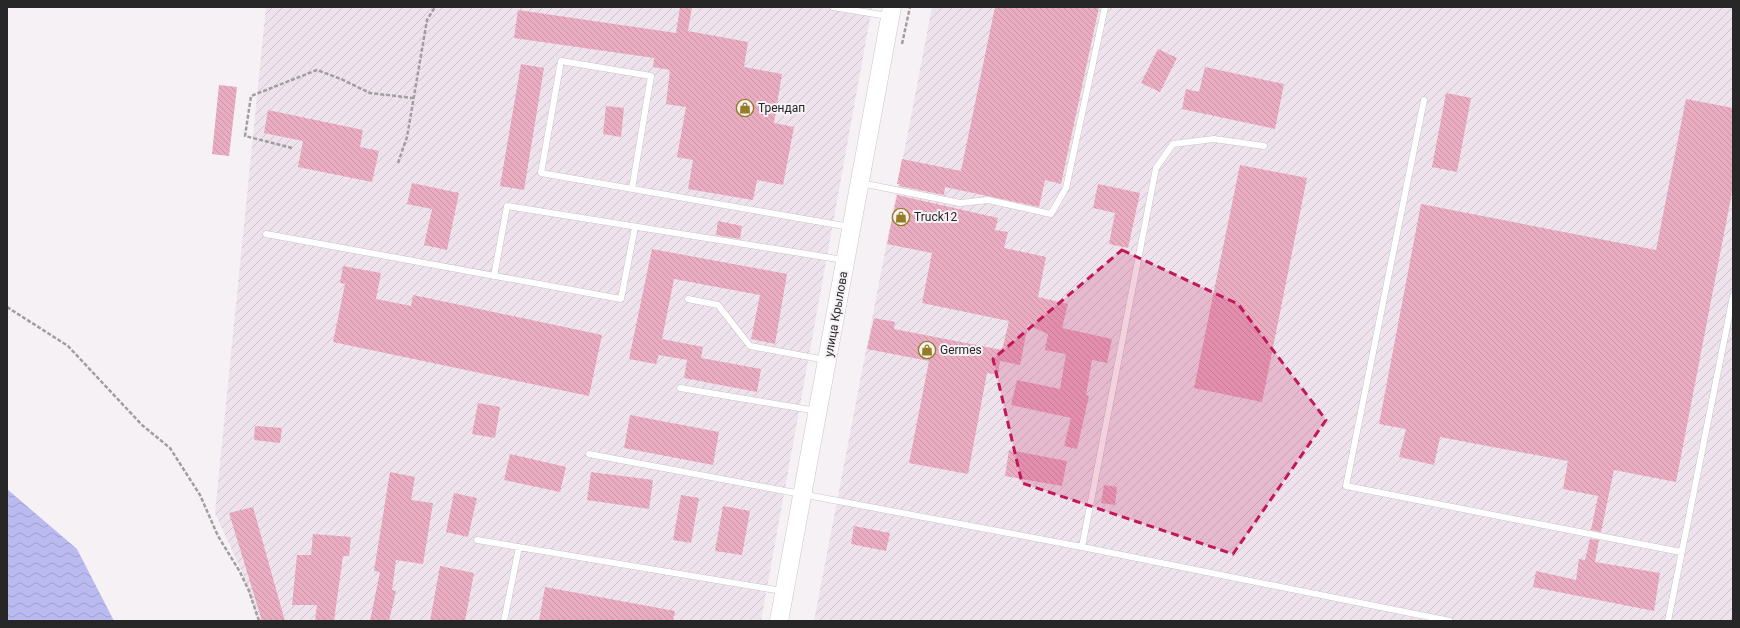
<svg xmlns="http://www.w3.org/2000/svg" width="1740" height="628" font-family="Roboto,sans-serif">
	<defs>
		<pattern id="industrial-furrows" width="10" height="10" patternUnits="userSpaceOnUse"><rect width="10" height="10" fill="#eee3ec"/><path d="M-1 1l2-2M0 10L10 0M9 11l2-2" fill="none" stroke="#ccc3ca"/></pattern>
		<pattern id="water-waves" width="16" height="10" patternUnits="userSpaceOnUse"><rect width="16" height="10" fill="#babaf1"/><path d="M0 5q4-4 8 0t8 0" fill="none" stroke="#a0a0cf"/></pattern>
		<pattern id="building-back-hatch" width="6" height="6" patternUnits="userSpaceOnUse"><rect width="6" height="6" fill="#eaacc1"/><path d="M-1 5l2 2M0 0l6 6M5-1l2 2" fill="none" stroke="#c994a6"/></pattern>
	</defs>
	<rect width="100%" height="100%" fill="#f6f1f5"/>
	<path fill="url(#industrial-furrows)" d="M266,7h606l-111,614h-503l-16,-49 -27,-59z
		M932,7h801v614h-919z"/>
	<path fill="url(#water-waves)" d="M7,489l70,60 37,72h-107z"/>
	<path fill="url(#building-back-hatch)" d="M680,7h12l-4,24 60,11 -4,25 38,7 -8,49 20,4 -11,58 -26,-5 -4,20 -65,-11 5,-29 -16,-3 9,-50 -20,-3 4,-34 -17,-3 1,-9 -140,-20 4,-28 158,23z
		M995,7h104l-38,177 -16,-4 -6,27 -94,-20 -1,8 -45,-9 1,-2h-3l5,-25 59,12z
		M1158,49l19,9 -17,34 -19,-9z
		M521,64l23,4 -20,122 -24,-4z
		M1205,67l79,17 -9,45 -93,-20 4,-20 13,3z
		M219,85l18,2 -8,69 -17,-2z
		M1446,93l25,5 -14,74 -25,-5z
		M1686,99l47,9v79l-57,295 -62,-12 -13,62 -10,-2 7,-34 -35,-7 5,-28 -128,-24 -6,28 -35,-8 7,-28 -27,-5 42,-220 235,46z
		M606,106l18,2 -3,29 -18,-3z
		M268,110l95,20 -3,17 19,4 -7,31 -74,-15 5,-26 -39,-8z
		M1240,165l67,13 -45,224 -68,-14z
		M412,183l47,10 -12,57 -23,-5 8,-36 -25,-5z
		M1098,184l42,9 -12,55 -19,-4 6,-31 -22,-5z
		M897,195l101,23 -3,12 13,2 -4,16 42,9 -8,40 30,7 -6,24 50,11 -5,24 -15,-3 -6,35 3,1 -12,53 -13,-3 7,-28 -60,-13 6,-25 43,9 6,-35 -21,-4 3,-16 -20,-9 -8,40 -20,-4 -2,14 -11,-2 -19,101 -59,-11 20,-102 -62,-12 7,-31 21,4 -1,7 108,21 7,-29 -87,-18 10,-50 -45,-9z
		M718,221l24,5 -2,13 -24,-4z
		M652,249l135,25 -12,70 -24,-5 9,-44 -86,-16 -12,60 41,8 -2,11 60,11 -4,23 -73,-14 3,-18 -28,-5 -3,9 -27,-5z
		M343,266l38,7 -5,26 35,7 2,-11 189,40 -13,61 -256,-54 12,-58 -5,-1z
		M478,403l22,4 -5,31 -23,-4z
		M630,415l89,17 -6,33 -89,-17z
		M255,426l27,2 -2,15 -26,-3z
		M1009,450l58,11 -5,25 -57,-10z
		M510,454l56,13 -6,25 -56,-12z
		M390,472l25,5 -4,23 22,3 -10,61 -27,-4 -4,30 4,1 -7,30h-19l10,-49 -6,-1z
		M591,472l62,8 -4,29 -62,-9z
		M1104,485l13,2 -2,18 -14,-2z
		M454,493l23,5 -9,39 -22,-5z
		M681,495l18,3 -8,45 -18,-3z
		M723,506l27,5 -8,44 -27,-4z
		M253,507l26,93 6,21h-23l-33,-108z
		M854,526l36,7 -4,18 -35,-7z
		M313,534l38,3 -2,19h-6l-9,65h-19l2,-16h-25l5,-50h14z
		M1590,539l9,1 -4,22 65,11 -6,38 -121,-24 3,-16 40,9 3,-21 6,1z
		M440,566l34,7 -9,48h-35z
		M545,587l130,24 -2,10h-134z"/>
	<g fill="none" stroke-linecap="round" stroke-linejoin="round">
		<defs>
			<path id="lane" d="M833,7l55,9
				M1424,100l-78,386 335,66
				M861,183l99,20 28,-3 63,14 15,-26 39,-181
				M632,189l19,-113 -90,-15 -20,112 309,54
				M266,234l355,65 14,-72
				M494,276l13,-70 337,54
				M688,299l30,6 32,41 76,14
				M680,388l137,23
				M589,454l493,93 74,-379 17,-24 41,-5 50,7
				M477,540l305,51
				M1082,547l368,74
				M504,621l15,-74
				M1668,621l65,-325"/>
			<path id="secondary" d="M779,621l113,-614"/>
		</defs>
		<use href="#lane" stroke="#cac5c9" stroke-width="7"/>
		<use href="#secondary" stroke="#cac5c9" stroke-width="19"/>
		<path stroke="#a19da0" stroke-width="2.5" stroke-dasharray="4 2" stroke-linecap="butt" d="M902,44l8,-37
			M292,148l-47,-12 6,-40 66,-26 24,9 29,14 43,5
			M398,163l9,-26 20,-117 8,-13
			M7,307l61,39 74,79 28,23 30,47 18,41 22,36 9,19 10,30"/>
		<use href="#lane" stroke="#fff" stroke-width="6"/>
		<use href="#secondary" stroke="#fff" stroke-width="18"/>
	</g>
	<path fill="#c2185b" fill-opacity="0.2" stroke="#c2185b" stroke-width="3" stroke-dasharray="8 5" stroke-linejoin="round" d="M1122,250l116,54 88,116 -93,134 -211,-71 -29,-124z"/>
	<defs>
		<symbol id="shop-ring" viewBox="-11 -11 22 22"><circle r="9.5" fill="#f6f1f5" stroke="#947d24" stroke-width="1.5"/><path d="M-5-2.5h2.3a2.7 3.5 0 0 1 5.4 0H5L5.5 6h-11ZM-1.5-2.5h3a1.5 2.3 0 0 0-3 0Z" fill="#947d24"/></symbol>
	</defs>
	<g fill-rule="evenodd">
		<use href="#shop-ring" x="735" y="98" width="20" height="20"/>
		<use href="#shop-ring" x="891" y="207" width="20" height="20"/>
		<use href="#shop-ring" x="917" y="340" width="20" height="20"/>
	</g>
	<g text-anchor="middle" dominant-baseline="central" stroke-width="4" stroke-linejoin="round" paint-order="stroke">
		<g font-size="12" fill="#282728" stroke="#f6f1f5" text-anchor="start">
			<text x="758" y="108">Трендап</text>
			<text x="914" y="217">Truck12</text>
			<text x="940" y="350">Germes</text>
		</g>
		<g font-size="12" fill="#282728" stroke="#f6f1f5">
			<text transform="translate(836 314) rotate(-80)">улица Крылова</text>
		</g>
	</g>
	<rect width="1740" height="628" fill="none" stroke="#282728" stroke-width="16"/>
</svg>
